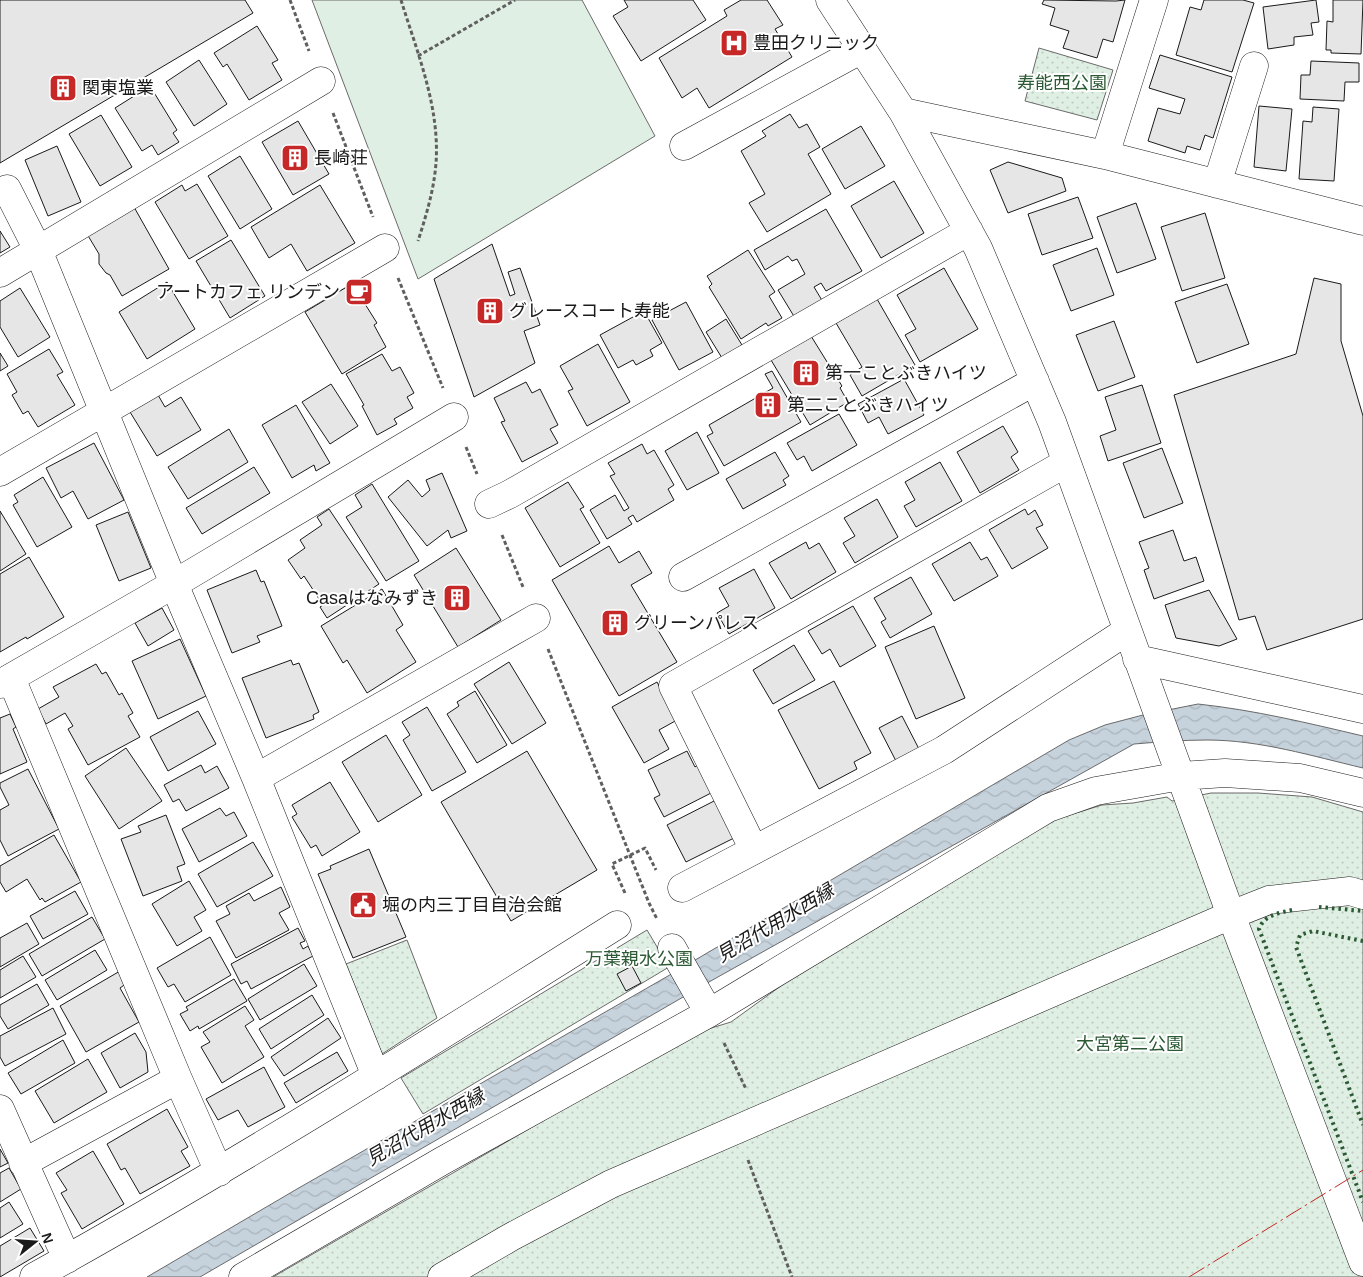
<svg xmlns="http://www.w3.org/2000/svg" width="1363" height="1277" font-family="Arial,'Noto Sans JP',sans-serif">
	<defs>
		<pattern id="park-dots" width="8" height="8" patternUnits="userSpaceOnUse" patternTransform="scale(1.25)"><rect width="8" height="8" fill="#e0efe3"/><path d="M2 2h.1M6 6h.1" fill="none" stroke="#c0ccc2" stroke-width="1.8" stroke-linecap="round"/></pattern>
		<pattern id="water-waves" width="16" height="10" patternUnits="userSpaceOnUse" patternTransform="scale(1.25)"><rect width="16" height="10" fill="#c6d2dc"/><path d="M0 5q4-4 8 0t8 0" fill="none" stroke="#aab4bc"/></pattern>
	</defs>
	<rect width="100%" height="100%" fill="#fff"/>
	<path fill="#e0efe3" stroke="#6a6a6a" d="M312,0h270l73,136 -237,143z"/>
	<path fill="url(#park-dots)" stroke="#6a6a6a" d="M1039,48l74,22 -16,50 -72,-19z
		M1211,793h47l54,4 51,15v465h-1090l422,-244 36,-11 76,-55 83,-47 160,-99 52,-16 31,-2 34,-6 5,4z
		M647,930l22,37 -246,147 -22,-36z
		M407,940l30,78 -55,36 -36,-90z"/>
	<path fill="url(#water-waves)" stroke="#6a6a6a" d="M1198,704c56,6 110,19 165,32v32c-51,-12 -103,-28 -156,-28 -24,0 -49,2 -73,4l-425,238 -509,295h-53l150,-88 371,-213 401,-236 36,-15 38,-10z"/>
	<path fill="#e6e6e6" stroke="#1a1a1a" d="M0,0h245l8,13 -253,150z
		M624,0h69l13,20 -65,41 -28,-45 15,-9z
		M741,0h26l16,25 -8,4 17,28 -83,51 -12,-20 -15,10 -23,-40 68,-42 -3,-6z
		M1044,0l72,1 9,-1 -12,42 -10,-3 -6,19 -34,-10 6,-17 -19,-6 5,-17 -13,-4z
		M1204,0h39l11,3 -22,69 -56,-17 14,-48 11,3z
		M1316,0l3,22 -8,1 2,12 -19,2v8l-26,4 -5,-42z
		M1333,0h30l-2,54 -30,-1v-3h-5l1,-29 6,1z
		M257,26l21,34 -6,3 10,17 -33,20 -22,-36 -4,3 -9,-14z
		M1160,55l72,22 -19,61 -8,-3 -5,15 -13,-4 -2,7 -37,-12 10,-33 22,6 5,-15 -36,-11z
		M199,60l28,44 -33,22 -28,-44z
		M1311,61l48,2v19h-14l-1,19 -44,-2 1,-24h9z
		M150,86l27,44 -4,3 6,9 -21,13 -6,-10 -10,6 -27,-43z
		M1259,106l33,3 -6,62 -32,-4z
		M1313,107l26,2 -5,72 -35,-2 4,-58 9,1z
		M790,114l9,14 8,-4 13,23 -12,7 23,40 -64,38 -18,-29 16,-9 -24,-43 25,-15 -4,-5z
		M101,115l31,52 -32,19 -31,-52z
		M298,121l31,53 -36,21 -31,-53z
		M861,126l24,40 -40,23 -23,-40z
		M57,146l24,56 -33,14 -23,-56z
		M240,156l32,53 -32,20 -32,-53z
		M1008,162l54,16 4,13 -58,22 -18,-43z
		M894,181l30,52 -43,25 -30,-52z
		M197,184l31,52 -39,23 -34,-57 27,-17 3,6z
		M320,185l35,58 -48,28 -16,-27 -22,14 -18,-31z
		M1078,197l15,41 -51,17 -14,-41z
		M1136,203l20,56 -39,14 -20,-56z
		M134,207l35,62 -47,27 -12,-21 -4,-2 -7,-9v-10l-12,-20z
		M826,209l36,62 -36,20 -5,-8 -7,4 9,15 -28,16 -17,-28 27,-16 -8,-15 -5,2 -4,-5 -23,14 -11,-20z
		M1205,213l20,65 -43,13 -21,-64z
		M0,231l10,16 -10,6z
		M231,240l34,56 -35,22 -34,-57z
		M492,244l18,52 5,-2 -7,-22 12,-4 20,57 -16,6 11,32 -61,34 -40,-118z
		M1097,248l17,47 -43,16 -18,-46z
		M748,250l27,42 -6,4 13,22 -14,8 -2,-3 -25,16 -32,-52 3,-3 -5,-8z
		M944,268l34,61 -58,33 -15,-27 11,-6 -19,-34z
		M1314,278l27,6v57l22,75v203l-96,31 -12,-34 -16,4 -65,-225 122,-41z
		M360,279l12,21 -7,4 12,19 -3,2 12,22 -44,27 -37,-62z
		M167,282l28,47 -48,30 -28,-47z
		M1227,284l22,60 -52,19 -22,-61z
		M20,288l30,49 -32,20 -18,-30v-26z
		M877,299l38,66 -53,31 -12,-21 12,-8 -26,-44z
		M686,302l27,50 -34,18 -27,-50z
		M644,311l18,32 -12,7 3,6 -17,9 -3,-5 -15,8 -18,-33z
		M726,319l16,26 -20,13 -16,-26z
		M1114,321l21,56 -37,14 -22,-56z
		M811,336l31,50 -2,2 8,14 -38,23 -39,-65z
		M598,344l32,58 -43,24 -19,-35 5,-2 -13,-23z
		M49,349l14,23 -6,3 18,30 -37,22 -10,-16 -5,3 -11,-19 5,-3 -10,-18z
		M0,353l8,13 -8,5z
		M382,354l10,17 8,-4 14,26 -7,4 6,11 -19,11 3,5 -20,11 -15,-29 2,-1 -18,-31z
		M772,371l29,51 -77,44 -17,-30 6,-3 -4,-8 64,-37 -8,-14z
		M904,379l20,36 -36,19 -9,-17 -11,6 -10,-19z
		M526,382l6,11 8,-4 18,36 -8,4 8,14 -36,19 -21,-40 4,-1 -11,-23z
		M331,384l27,42 -28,18 -28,-42z
		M1142,385l19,58 -53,18 -8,-25 16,-6 -11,-33z
		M158,395l7,12 16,-10 20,33 -44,26 -27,-44z
		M296,405l34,58 -14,8 -2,-6 -22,13 -30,-53z
		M839,414l18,31 -45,26 -8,-15 -7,4 -10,-17z
		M1003,426l15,26 -7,5 8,13 -39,23 -23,-41z
		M229,429l19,33 -60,37 -20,-32z
		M697,432l22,41 -32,17 -22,-39z
		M94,443l30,57 -36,19 -15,-28 -12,7 -15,-30z
		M642,444l5,10 7,-4 20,35 -6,4 6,11 -37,22 -4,-7 -5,3 4,6 -25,15 -17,-29 25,-15 9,16 5,-3 -19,-32 5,-2 -7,-11z
		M1162,448l21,55 -39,15 -21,-55z
		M775,452l14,24 -6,4 3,5 -43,24 -17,-30z
		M940,462l22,39 -46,26 -12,-21 11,-6 -10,-18z
		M254,467l16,26 -68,41 -16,-26z
		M442,473l25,58 -16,7 -3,-8 -21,16 -39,-49 20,-17 14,17 8,-7 -4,-10z
		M43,477l29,50 -35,20 -24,-42 5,-3 -4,-7z
		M568,482l16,25 -4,2 20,34 -40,24 -35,-59z
		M372,484l47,77 -33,20 -40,-64 16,-10 -7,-12z
		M877,499l21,38 -43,26 -12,-20 12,-7 -11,-18z
		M329,509l50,75 -52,34 -7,-11 3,-2 -19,-29 -3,3 -13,-19 17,-12 -5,-8 22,-15 -5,-8z
		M1025,509l3,6 7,-5 8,15 -7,3 12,20 -36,21 -23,-39z
		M0,511l26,43 -26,17z
		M128,512l23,56 -32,13 -23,-56z
		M1173,530l11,31 12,-4 8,24 -50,18 -10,-29 5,-2 -10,-26z
		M806,542l3,7 10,-6 17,29 -45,27 -22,-36z
		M970,542l11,18 6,-3 11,19 -44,25 -22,-37z
		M609,546l10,17 20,-12 13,22 -21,12 46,77 -58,34 -67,-116z
		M456,548l45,72 -43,27 -44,-72z
		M29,557l35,60 -37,22 -1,-2 -26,15v-78z
		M754,569l21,39 -46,26 -12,-21 12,-7 -10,-18z
		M256,570l5,12 3,-1 18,45 -25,10 3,6 -28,11 -25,-63z
		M911,577l21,37 -42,24 -9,-16 5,-3 -12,-21z
		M382,589l21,36 -7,5 20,32 -49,31 -20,-33 -4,3 -22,-37z
		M1209,590l28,49 -18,7 -43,-8 -11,-33z
		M853,606l23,40 -36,21 -10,-18 -8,5 -14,-23z
		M162,608l12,22 -26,16 -13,-23z
		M934,626l31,72 -49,21 -31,-72z
		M180,639l26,57 -48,23 -26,-58z
		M794,645l21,35 -42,24 -20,-34z
		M291,660l2,5 6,-2 20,49 -6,3 1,4 -48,19 -24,-60z
		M509,662l37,61 -34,21 -38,-60z
		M96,664l6,10 4,-2 13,23 3,-2 11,20 -5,3 12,21 -52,28 -20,-36 5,-3 -8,-13 -19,11 -8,-15 21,-12 -6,-10z
		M834,681l37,72 -17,9 3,7 -38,20 -41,-79z
		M657,682l20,38 -18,10 10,19 -25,14 -32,-56z
		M475,691l32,54 -30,18 -30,-49 12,-8 -2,-4z
		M427,707l39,65 -34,19 -29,-51 7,-5 -8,-13z
		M198,711l18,33 -48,27 -18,-34z
		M10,714l6,13 -3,2 14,33 -27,12v-56z
		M902,716l17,33 -23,12 -17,-33z
		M386,735l36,60 -44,27 -36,-60z
		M126,748l36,53 -43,28 -34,-53z
		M527,751l70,119 -86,51 -70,-119z
		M687,751l8,16 4,-3 14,28 -49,25 -10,-19 6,-3 -12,-25z
		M201,765l4,8 12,-7 12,22 -43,23 -7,-12 -6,3 -9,-17z
		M28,769l31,60 -51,27 -8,-16v-30l9,-5 -9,-18v-4z
		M330,782l30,50 -38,24 -6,-11 -5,3 -19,-31 5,-3 -5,-9z
		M718,799l18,38 -50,25 -19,-37z
		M220,808l6,8 8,-4 13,24 -48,26 -17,-33z
		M166,815l19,49 -8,3 5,14 -39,15 -22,-57 20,-7 -3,-6z
		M54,835l27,47 -36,20 -3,-4 -2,2 -13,-21 -21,13 -6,-10v-16z
		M253,842l20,34 -56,31 -19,-33z
		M369,849l37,88 -53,21 -35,-84 13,-5 -1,-3z
		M189,881l17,29 -12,7 8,14 -25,15 -25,-42z
		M281,887l9,20 -11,6 10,17 -53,28 -20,-37 14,-7 -4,-8 23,-13 5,8z
		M75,891l13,23 -45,25 -13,-23z
		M92,917l13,22 -63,37 -13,-22z
		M27,923l12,21 -39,23v-29z
		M298,928l7,13 -5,2 3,6 5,-3 5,10 -62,33 -4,-8 -6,3 -10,-20z
		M210,937l21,38 -46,27 -11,-18 -6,3 -11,-19z
		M95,950l12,20 -50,30 -12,-20z
		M23,956l13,21 -36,21v-28z
		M304,964l13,22 -57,34 -12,-21z
		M632,966l9,17 -15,8 -9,-17z
		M120,971l7,12 -7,5 19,34 -53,30 -26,-46z
		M234,979l13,22 -48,28 -1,-3 -8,5 -10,-17 8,-4 -2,-3z
		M37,984l12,21 -41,24 -8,-13v-11z
		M312,995l12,20 -53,34 -12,-20z
		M245,1006l9,14 -9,6 19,31 -42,26 -21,-36 9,-5 -7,-10z
		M53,1008l13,26 -61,32 -5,-9v-21z
		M328,1018l13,20 -57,38 -13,-19z
		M135,1033l11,19 2,20 -28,16 -19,-35z
		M63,1040l12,23 -54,31 -13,-21z
		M337,1052l11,19 -52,32 -12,-20z
		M88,1059l19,33 -53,31 -19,-32z
		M264,1067l21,40 -37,20 -10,-17 -20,10 -12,-21z
		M167,1109l21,38 -7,4 9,15 -50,28 -15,-26 -4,2 -14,-26z
		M0,1149l8,14 -8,4z
		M93,1151l31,53 -42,25 -21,-36 6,-3 -11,-17z
		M9,1168l12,21 -21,13v-29z
		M9,1202l14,22 -23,14v-30z
		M30,1228l14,23 -44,26v-31z"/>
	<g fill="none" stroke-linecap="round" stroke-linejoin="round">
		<defs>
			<path id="minor" d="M830,0l73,112 75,136 74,174 179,493 38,-15 81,-9 13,4
				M903,112l202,43 258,66
				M684,146l178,-97
				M1105,155l49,-155
				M1217,184l37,-118
				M7,189l31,61 136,334 82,194 120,298
				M0,273l321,-192
				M0,472l385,-224
				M489,504l21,-10 459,-263
				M683,577l352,-196
				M1137,659l226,50
				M11,678l167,401 41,93
				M0,684l174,-100 280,-167
				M256,778l280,-160
				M754,850l-81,-164 393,-223
				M682,888l262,-138 183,-119
				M672,948l37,65
				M0,1109l67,150
				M23,1163l155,-84
				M34,1277c199,-110 391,-231 583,-352
				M243,1277l199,-116 267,-148 339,-205 48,-17 85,-15 44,-3 75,5 63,15
				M442,1277l69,-40 100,-53 620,-269 132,347"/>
		</defs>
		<use href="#minor" stroke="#1a1a1a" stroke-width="29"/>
		<path stroke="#5f5f5f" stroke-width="3" stroke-dasharray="4 2.5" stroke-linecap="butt" d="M290,0l19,51
			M401,0c16,52 39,107 35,163 -2,27 -10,53 -18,78
			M418,56l97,-56
			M333,113l40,104
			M398,278l45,110
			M466,447l11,27
			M502,535l21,52
			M548,649l101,254 8,16
			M625,893l-13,-29 33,-16 11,22
			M724,1043l22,46
			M748,1160l44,117"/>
		<use href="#minor" stroke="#fff" stroke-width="28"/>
		<path stroke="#2b5a34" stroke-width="4" stroke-dasharray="2.5 4" stroke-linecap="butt" d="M1319,907l44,4
			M1292,910c-13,3 -28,5 -33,19l104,273
			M1363,941l-50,-10 -13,4 -4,12 67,178"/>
		<path stroke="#c62828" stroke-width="1" stroke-dasharray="18 4 2.5 4" stroke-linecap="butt" d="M1189,1277l174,-107"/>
	</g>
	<defs>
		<symbol id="hospital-square" viewBox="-11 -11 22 22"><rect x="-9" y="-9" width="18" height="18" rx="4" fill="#c62828" stroke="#fff"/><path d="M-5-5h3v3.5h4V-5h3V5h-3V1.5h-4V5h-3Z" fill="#fff"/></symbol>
		<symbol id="building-square" viewBox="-11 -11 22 22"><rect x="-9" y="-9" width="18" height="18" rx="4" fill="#c62828" stroke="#fff"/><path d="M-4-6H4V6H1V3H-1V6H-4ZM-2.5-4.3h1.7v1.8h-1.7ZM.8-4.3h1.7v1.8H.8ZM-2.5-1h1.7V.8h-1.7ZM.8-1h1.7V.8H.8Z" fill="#fff"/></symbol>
		<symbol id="cafe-square" viewBox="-11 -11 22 22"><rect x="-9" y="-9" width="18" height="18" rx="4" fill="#c62828" stroke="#fff"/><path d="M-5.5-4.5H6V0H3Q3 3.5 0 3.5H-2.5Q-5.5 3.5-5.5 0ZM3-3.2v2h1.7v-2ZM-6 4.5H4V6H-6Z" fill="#fff"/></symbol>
		<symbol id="civic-square" viewBox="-11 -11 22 22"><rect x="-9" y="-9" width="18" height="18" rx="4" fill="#c62828" stroke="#fff"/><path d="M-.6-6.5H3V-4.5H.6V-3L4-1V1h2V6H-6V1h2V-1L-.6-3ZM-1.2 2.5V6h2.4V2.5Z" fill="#fff"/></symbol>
	</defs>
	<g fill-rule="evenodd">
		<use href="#hospital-square" x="718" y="27" width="32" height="32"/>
		<use href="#building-square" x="47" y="72" width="32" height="32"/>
		<use href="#building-square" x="279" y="142" width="32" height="32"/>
		<use href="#cafe-square" x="343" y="276" width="32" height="32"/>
		<use href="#building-square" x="474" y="295" width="32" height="32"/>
		<use href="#building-square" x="790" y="357" width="32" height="32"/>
		<use href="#building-square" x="752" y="389" width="32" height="32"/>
		<use href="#building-square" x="441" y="582" width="32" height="32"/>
		<use href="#building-square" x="599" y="607" width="32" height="32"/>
		<use href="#civic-square" x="347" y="889" width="32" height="32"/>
	</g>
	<g text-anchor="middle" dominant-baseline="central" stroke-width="4" stroke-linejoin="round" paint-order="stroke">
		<g font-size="18" fill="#1a1a1a" stroke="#fff" text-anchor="start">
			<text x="753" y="43">豊田クリニック</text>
			<text x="82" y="88">関東塩業</text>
			<text x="314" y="158">長崎荘</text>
			<text x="340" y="292" text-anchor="end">アートカフェ リンデン</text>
			<text x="509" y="311">グレースコート寿能</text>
			<text x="825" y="373">第一ことぶきハイツ</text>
			<text x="787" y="405">第二ことぶきハイツ</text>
			<text x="438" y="598" text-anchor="end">Casaはなみずき</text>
			<text x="634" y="623">グリーンパレス</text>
			<text x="382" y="905">堀の内三丁目自治会館</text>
		</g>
		<g font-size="18" fill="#2b5a34" stroke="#fff">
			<text x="1062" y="83">寿能西公園</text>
			<text x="639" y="959">万葉親水公園</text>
			<text x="1130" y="1044">大宮第二公園</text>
		</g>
		<g font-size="19" font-style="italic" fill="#1a1a1a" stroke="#fff">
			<text transform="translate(775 923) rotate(-31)">見沼代用水西縁</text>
			<text transform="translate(425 1127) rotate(-30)">見沼代用水西縁</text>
		</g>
	</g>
	<g transform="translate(35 1242) rotate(73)" stroke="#ffffff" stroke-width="4" paint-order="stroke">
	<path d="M0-4L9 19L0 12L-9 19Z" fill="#1a1a1a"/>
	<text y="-8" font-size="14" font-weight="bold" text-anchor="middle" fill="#1a1a1a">N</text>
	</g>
</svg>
